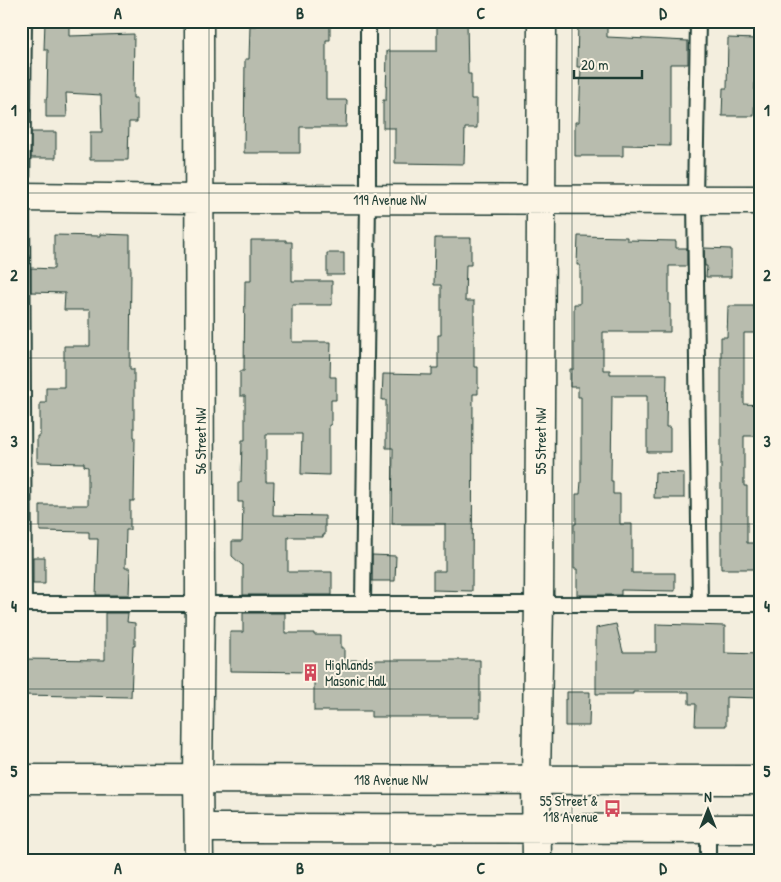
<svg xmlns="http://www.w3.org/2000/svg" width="781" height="882" font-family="'Patrick Hand',sans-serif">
	<rect width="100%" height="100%" fill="#f3eede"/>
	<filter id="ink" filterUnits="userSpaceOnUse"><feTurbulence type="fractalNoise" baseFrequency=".02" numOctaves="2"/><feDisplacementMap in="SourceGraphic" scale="10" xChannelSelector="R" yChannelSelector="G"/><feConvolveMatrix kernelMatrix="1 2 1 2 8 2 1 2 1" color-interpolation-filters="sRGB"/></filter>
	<g filter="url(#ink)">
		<path fill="#b8bcae" stroke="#1f3d34" d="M45,21h24v15l65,-2 -1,64h4v24h-8l-1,38h-38v-28h12l-1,-37 -35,-2 1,24h-21v-19h1l1,-48h-4z
			M256,21h74v19h-4v60h21l-1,27h-46v26h-56l1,-94h4l1,-33h6z
			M437,21h30l1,53h3v25h6v29h-12l-1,36 -69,-1v-35h-12v-28h3l1,-49h50z
			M578,21h29v16l81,4v23h-18v82l-47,-1v11h-48v-34h4l2,-55h-4z
			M728,38l28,1 -2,77h-32l1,-28h4z
			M31,132h25v26h-25z
			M100,234l30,1v32l1,2 -1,100h4v68h1l-1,64h-4v29h-4l-1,38h5l-1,27h-33l2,-56h-9v-7l-49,-1v-26h48v-38l-4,-1v-3l-47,-1v-26h3v-33h6v-16h18v-41h26v-36h-26l1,-17 -34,-1v-24l23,1v-34l46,1z
			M578,236l49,1v3l49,1v7h11v18h-18v38h1v28h-67v38h7v4h57l-1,53h4v25h-23v-56h-35l-1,85h2v13h7v30h12v49h43v18l-54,-1v5h-44v-26h-3v-45h2v-30h4l1,-13v-84h-3v-10h-8v-18h4v-65h6v-39h-3z
			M435,238h36v27h-5l-1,36h9v66h4v27h-5l-1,197 -39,-1v-19h12v-47h-53l1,-76h-7v-48h-4l1,-26 49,1v-7h6v-33h3v-50h-7z
			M251,240h35v2h6v39h40v24h-40v37h39l-1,35h6v23h-5v25h-2v50l-28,-1 1,-40h-36v48h8l-1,33 52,1v19h-2v2h-35v35h44v23h-89v-30h-1l-10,-9v-15h10l1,-39h-5v-20h3l1,-42h3v-44h-5v-25h4l1,-90h6z
			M704,248l27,1v28h-25l1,-11h-2z
			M327,253h17v22h-17z
			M728,306h26v4h6v23h-16v71l16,1v31h-16v50h3v57h13v26h-39v-232h6z
			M655,472l29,1v25h-30z
			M372,555l24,1 -1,25h-23z
			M33,557h12v27h-12z
			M105,613h23l-1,9 8,1v23h-2l-2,51 -110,-2v-36l84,1z
			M243,613h42v20h29v2h27v13h3v12h136v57h-109v-6h-57v-39l-84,-1v-39h13z
			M616,624l7,28h33v-28l69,2v27l35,1v44l-34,-1v29h-31l1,-22h-7v-12h-56v2h-37v-66z
			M567,692h23l-1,34h-24v-27h2z"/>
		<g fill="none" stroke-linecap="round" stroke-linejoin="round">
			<defs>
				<path id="service" d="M24,21l-2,176 2,407
					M698,21l-3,179 5,404
					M21,604h739
					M363,604l5,-405v-178
					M708,861v-32"/>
				<path id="minor" d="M21,197l179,2 560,1
					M199,828l561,1
					M199,861l-1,-82 2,-175 -1,-583
					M537,861l-1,-81 3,-176 3,-583"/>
				<path id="secondary" d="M21,779l739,1"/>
			</defs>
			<use href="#service" stroke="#1f3d34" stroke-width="18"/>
			<use href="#minor" stroke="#1f3d34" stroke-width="31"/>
			<use href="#secondary" stroke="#1f3d34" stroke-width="31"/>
			<use href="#service" stroke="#fcf5e5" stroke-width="14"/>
			<use href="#minor" stroke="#fcf5e5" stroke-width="28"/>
			<use href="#secondary" stroke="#fcf5e5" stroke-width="28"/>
		</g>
	</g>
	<path fill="none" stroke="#1f3d34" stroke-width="1" stroke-opacity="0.55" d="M209,21v840M390,21v840M572,21v840M21,193h739M21,358h739M21,524h739M21,689h739"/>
	<defs>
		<symbol id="building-bare" viewBox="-9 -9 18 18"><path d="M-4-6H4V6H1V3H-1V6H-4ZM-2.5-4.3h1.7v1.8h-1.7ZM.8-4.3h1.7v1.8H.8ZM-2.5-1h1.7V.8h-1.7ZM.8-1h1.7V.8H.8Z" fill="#d1495b" stroke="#fcf5e5" stroke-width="2.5" paint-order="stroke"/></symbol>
		<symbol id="bus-bare" viewBox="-9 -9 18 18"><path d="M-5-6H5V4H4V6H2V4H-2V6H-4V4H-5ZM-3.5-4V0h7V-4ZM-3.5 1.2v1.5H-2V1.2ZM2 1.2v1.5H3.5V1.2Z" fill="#d1495b" stroke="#fcf5e5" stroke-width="2.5" paint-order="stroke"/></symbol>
	</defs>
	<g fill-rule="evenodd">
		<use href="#building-bare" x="298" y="660" width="25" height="25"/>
		<use href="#bus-bare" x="600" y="796" width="25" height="25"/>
	</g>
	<g text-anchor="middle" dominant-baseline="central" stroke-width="4" stroke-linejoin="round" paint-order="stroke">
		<g font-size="14" fill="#1f3d34" stroke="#fcf5e5">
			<text x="390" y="199">119 Avenue NW</text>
			<text transform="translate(200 441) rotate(-90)">56 Street NW</text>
			<text transform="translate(540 441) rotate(-90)">55 Street NW</text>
			<text x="391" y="779">118 Avenue NW</text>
		</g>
		<g font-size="14" fill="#1f3d34" stroke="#fcf5e5" text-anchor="start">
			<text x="325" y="664">Highlands<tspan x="325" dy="16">Masonic Hall</tspan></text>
			<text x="598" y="800" text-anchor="end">55 Street &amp;<tspan x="598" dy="16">118 Avenue</tspan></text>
		</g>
	</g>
	<rect width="781" height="882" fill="none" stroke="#fcf5e5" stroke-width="55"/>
	<g transform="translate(708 810)" stroke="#fcf5e5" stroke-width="4" paint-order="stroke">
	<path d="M0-4L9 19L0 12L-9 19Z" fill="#1f3d34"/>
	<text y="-8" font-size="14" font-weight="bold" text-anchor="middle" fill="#1f3d34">N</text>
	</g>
	<path d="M574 70v8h68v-8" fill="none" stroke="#1f3d34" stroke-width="2.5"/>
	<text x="581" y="70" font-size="15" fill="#1f3d34" stroke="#fcf5e5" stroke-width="4" paint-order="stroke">20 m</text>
	<rect x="28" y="28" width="726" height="826" fill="none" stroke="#1f3d34" stroke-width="2"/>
	<g font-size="16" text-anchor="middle" font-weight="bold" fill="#1f3d34">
		<text x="118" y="19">A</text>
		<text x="300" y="19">B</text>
		<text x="481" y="19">C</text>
		<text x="663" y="19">D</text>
		<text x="14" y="116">1</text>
		<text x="767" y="116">1</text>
		<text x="14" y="281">2</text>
		<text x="767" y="281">2</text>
		<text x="14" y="447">3</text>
		<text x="767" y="447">3</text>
		<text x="14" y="612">4</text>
		<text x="767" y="612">4</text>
		<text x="14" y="777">5</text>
		<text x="767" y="777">5</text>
		<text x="118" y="874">A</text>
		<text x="300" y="874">B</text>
		<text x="481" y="874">C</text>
		<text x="663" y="874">D</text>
	</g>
</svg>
